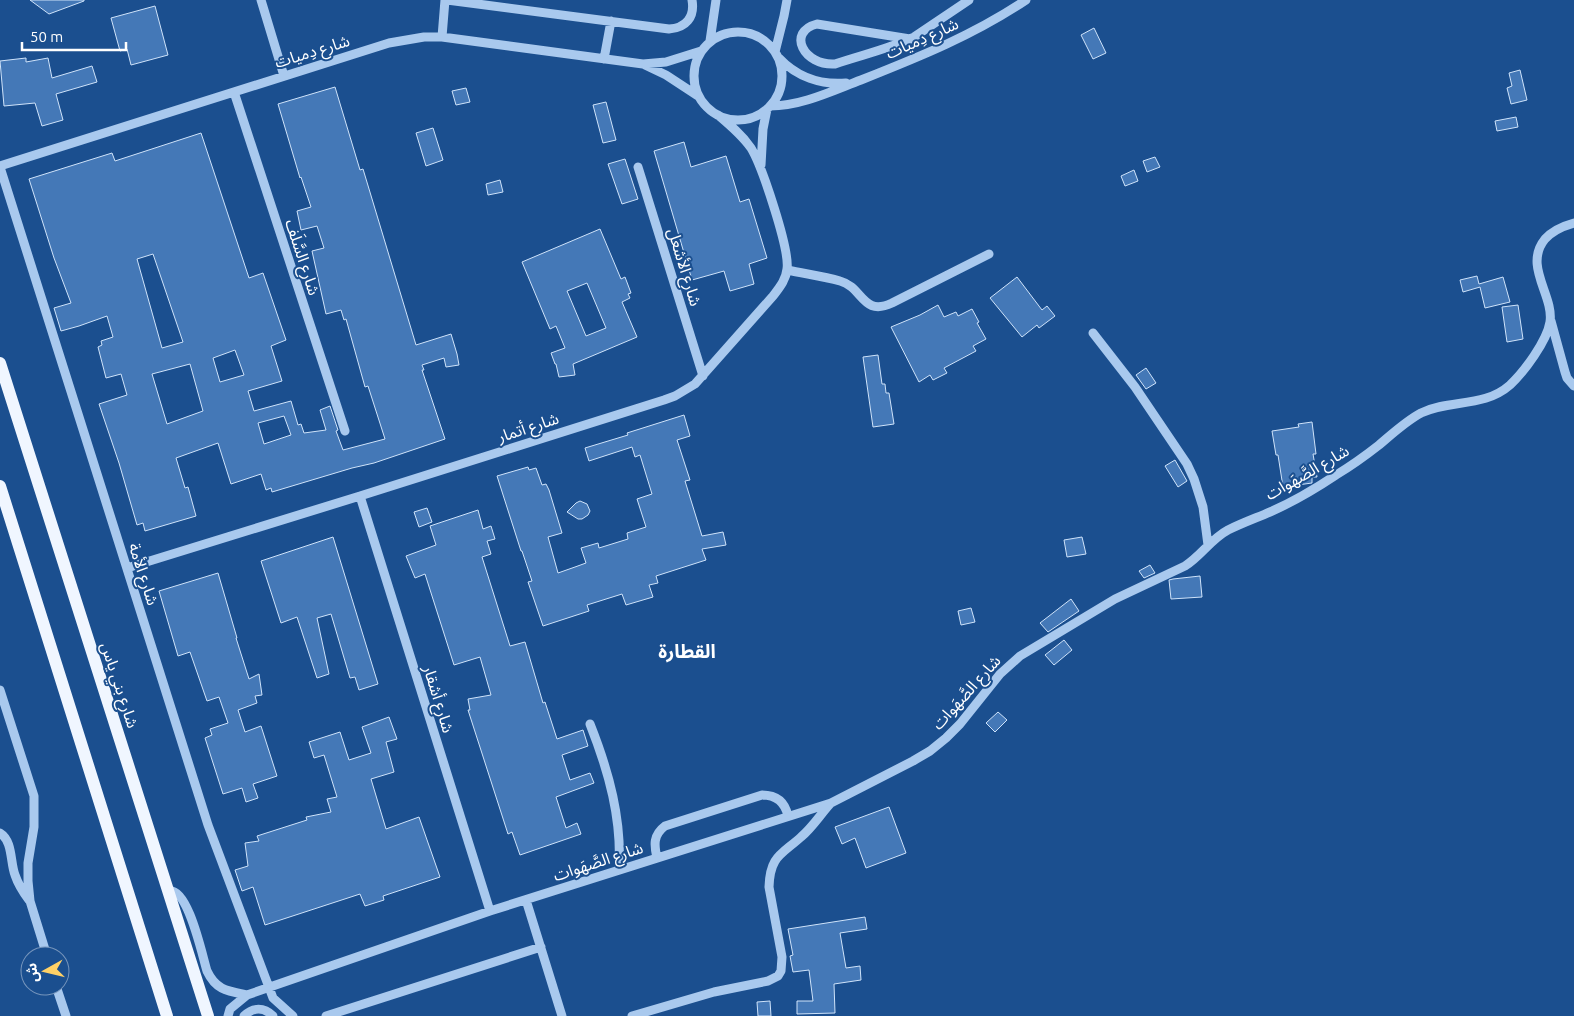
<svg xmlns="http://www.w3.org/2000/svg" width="1574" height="1016" font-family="Ubuntu,'Noto Sans Arabic',sans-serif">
	<rect width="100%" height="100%" fill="#1b4f8f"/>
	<path fill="#4478b7" stroke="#cfe3fa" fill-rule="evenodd" d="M30,0h54v1l-35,13z
		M155,6l13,49 -37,10 -4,-16 -7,2 -9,-33z
		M1094,28l12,25 -13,6 -12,-24z
		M26,58v4l22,-4 4,20 40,-12 5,16 -41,12 7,26 -21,6 -7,-23 -31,3 -4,-45z
		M1520,70l7,30 -16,4 -4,-16 5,-2 -3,-13z
		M335,87l25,83 3,-1 53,176 35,-11 6,20 2,11 -13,2 -2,-9 -22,7 2,5h-2l23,69 -71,24 -22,5 -80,24 -1,-4 -5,2 -5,-16 -30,10 -13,-41 -42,15 9,30 3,-1 8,29 -51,15 -2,-8 -6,2 -18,-62 -20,-59 28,-9 -6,-21 -15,4 -8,-31 4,-2 -1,-4 12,-4 -6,-21 -28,10 -18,5 -7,-23 17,-5 -17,-45 -25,-79 83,-26 3,8 86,-28 48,145 14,-5 23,67 -15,6 11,35 -34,10 6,20 37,-10 7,24 3,-1 3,9 22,-3 -6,-20 10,-4 8,24 -2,1 7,19 42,-11 -17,-53 -3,1 -19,-68 -2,1 -3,-10 -15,4 -14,-63 12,-3 -7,-22 -16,4 -4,-19 14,-4 -10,-30 -1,1 -22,-74zM153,254l30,88 -21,6 -25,-89zM235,350l9,25 -24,7 -7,-24zM190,364l13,47 -36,13 -15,-50zM284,416l7,19 -27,9 -6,-21z
		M466,88l4,14 -14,3 -4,-14z
		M606,102l10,38 -13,3 -10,-38z
		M1516,117l2,10 -21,4 -2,-10z
		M433,128l10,32 -17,6 -10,-33z
		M684,142l7,25 35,-11 14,46 9,-3 18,59 -18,6 5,20 -24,7 -6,-20 -32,9 -38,-129z
		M1155,157l5,10 -13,5 -4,-11z
		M625,159l13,40 -16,5 -14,-40z
		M1134,170l4,11 -13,5 -4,-10z
		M500,180l3,12 -15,3 -2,-11z
		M600,229l21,50 4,-2 6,16 -3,1 2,4 -8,4 15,35 -64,27 2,11 -16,2 -3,-13h-1l-4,-11 14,-5 -9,-22 -6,3 -28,-67zM587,283l19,45 -20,8 -19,-45z
		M1477,276l2,8 24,-7 7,25 -25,6 -5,-21 -17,5 -3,-12z
		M1017,277l25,33 5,-4 8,10 -16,12 -2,-3 -15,12 -32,-39z
		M938,305l6,12 12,-5 2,4 14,-7 7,13 -2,1 9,16 -13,7 3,5 -32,17 3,5 -14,7 -3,-5 -11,7 -28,-55 29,-12z
		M1518,305l5,34 -16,3 -5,-35z
		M878,355l4,29h3l1,9h3l5,31 -21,3 -10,-70z
		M1146,368l10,15 -10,6 -10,-14z
		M684,415l6,21 -13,4 13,40 -5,1 17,55 21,-4 3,13 -24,4 4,11 -50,16 2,7 -9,2 4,12 -27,8 -4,-11 -35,11 2,6 -46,15 -15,-44 4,-1 -10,-30h-1l-24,-75 31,-9 1,3 7,-2 6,17 4,-1 3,6 13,43 -14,4 10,36 17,-6 11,-4 -5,-15 17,-5 1,5 29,-9 -1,-6 19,-6 -9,-28 15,-5 -12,-39 -5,2 -3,-10 -43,14 -4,-13 43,-13 -1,-2z
		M1312,422l4,32h-3l4,23h-5v6l-29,4 -5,-32h-2l-4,-24 27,-4 -1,-3z
		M1175,460l12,21 -9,6 -13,-21z
		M580,501l7,3 3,7 -2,4 -6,4h-4l-11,-7 9,-9z
		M427,508l5,14 -13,5 -5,-15z
		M478,510l5,19 8,-3 4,13 -8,2 4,13 -9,3 28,89 15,-4 18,61 2,-1 12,37 26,-9 5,16 -26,9 8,25 20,-7 4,10 -38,14 10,31 11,-5 4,11 -61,21 -8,-23 -4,2 -40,-124h2l-2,-11 23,-4 -11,-38 -26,8 -29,-91 -10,4 -9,-22 30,-11 -6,-19z
		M333,537l45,147 -19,6 -4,-13 -5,1 -19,-64 -14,4 12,56 -12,4 -20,-61 -16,6 -20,-62z
		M1082,537l4,17 -19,3 -3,-17z
		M1150,565l5,8 -11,5 -5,-7z
		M218,573l19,65h-1l13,41 10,-5 3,21 -7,1 2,7 -19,7 7,22 16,-6 16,50 -24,8 5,14 -12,4 -4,-14 -19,6 -18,-56 7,-3 -2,-6 18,-6 -9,-26 -12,4 -17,-49 -12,4 -19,-65z
		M1200,576l2,21 -31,2 -2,-19 4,-1z
		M1071,599l8,12 -31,21 -8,-9z
		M971,608l4,14 -14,3 -3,-14z
		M1064,640l8,10 -18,15 -9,-10z
		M998,712l9,8 -12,12 -9,-9z
		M389,717l8,22 -11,3 8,30 -23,7 15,50 33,-12 21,60 -57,19 1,4 -19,6 -5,-12 -95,31 -12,-38 -11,4 -7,-21 13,-4 -3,-23 14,-2 -2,-5 50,-16 -1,-3 25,-5 -4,-13 10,-2 -13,-42 -10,3 -5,-16 31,-10 9,28 22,-7 -9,-26z
		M889,807l17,46 -40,15 -11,-30 -13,6 -7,-17z
		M865,917l2,12 -27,4 6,35 14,-2 1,14 -27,4 1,29 -38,1v-13h16l-4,-31 -16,2 -3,-16 3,-1 -5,-26z
		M770,1001l1,15h-13l-1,-14z"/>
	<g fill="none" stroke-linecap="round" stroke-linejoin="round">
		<path stroke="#a9c9ee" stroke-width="9" d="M261,0l23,76
			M447,0l222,29c17,-1 26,-12 23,-29
			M694 76a44 44 0 1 1 88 0a44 44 0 1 1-88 0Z
			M442,37l3,-37
			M910,39l-93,-15c-31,8 -13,42 18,40 26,-9 54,-15 79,-27l55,-37
			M710,41l6,-41
			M775,52l9,-36 3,-16
			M779,58c18,19 42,27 67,25
			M604,59l7,-38
			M645,65l21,10 32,21
			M234,92l111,339
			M770,106c31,0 62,-15 91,-26 58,-23 113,-45 165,-80
			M761,165l2,-36 4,-20
			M0,166l389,-123 35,-6h18l201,27 23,-2 35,-11
			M0,167l208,658 65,173 20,18
			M638,167l65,209
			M787,270c18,4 36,6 53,11 23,6 22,36 52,22l97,-49
			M1551,321l14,51 2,6 7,8
			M1093,333l42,54 52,77 7,15 9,28 5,38
			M360,496l130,415
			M127,568l233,-72 304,-96 11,-4 20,-12 78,-88c6,-8 13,-16 14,-27 3,-19 -25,-103 -36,-121 -9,-13 -21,-23 -33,-33
			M0,690l34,106v31l-6,36v18l2,20 17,55
			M590,724c19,48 32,95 29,146
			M0,833c13,8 10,29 15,42 3,9 8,17 14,25
			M657,858c-3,-13 -4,-23 8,-32l97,-31c14,0 23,7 26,21
			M168,891c20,-5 34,64 39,80 9,19 20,20 40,24
			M526,900l36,116
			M56,986l10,30
			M228,1016l2,-7 17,-14 243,-84 341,-108 82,-42 17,-10 16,-13 14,-14 40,-50 20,-18 95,-57 70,-33c16,-10 26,-27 43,-36 14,-7 28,-12 42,-18 23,-10 45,-23 66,-37 15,-9 29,-19 43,-30 13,-11 27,-24 42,-32 29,-14 63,-5 89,-28 14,-13 37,-44 40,-63 4,-27 -27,-56 -5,-83 8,-9 18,-13 29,-16
			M244,1016c9,-9 20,-9 29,0
			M326,1016l215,-69
			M632,1016l82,-24 54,-11 10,-5 3,-5 1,-14 -13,-70c1,-31 12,-32 32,-50 11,-9 19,-22 29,-33"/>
		<path stroke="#f0f6ff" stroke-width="12" d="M0,363l208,653
			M0,486l167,530"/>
	</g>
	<g text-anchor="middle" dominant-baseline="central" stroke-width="4" stroke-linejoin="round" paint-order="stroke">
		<g font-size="16" fill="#fff" stroke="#1b4f8f">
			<text transform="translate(922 38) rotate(-24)">شارع دِميات</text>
			<text transform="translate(312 51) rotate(-17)">شارع دِميات</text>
			<text transform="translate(303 257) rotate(72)">شارع السَّلَف</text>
			<text transform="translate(685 267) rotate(73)">شارع الأشعل</text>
			<text transform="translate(528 427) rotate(-18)">شارع أتمار</text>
			<text transform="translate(1307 472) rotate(-30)">شارع الصَّهَوات</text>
			<text transform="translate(144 574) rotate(72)">شارع الأمة</text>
			<text transform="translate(120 685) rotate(72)">شارع بني ياس</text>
			<text transform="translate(966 692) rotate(-48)">شارع الصَّهَوات</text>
			<text transform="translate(439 699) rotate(73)">شارع أشقار</text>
			<text transform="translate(598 861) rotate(-18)">شارع الصَّهَوات</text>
		</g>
		<g font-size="19" font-weight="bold" fill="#fff" stroke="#1b4f8f">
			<text x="687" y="651">القطارة</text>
		</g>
	</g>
	<g transform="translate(45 971) rotate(262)"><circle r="24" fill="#1b4f8f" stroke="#7695bc"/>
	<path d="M0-4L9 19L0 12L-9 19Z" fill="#ffd166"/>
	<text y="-8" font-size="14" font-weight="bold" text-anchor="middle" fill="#ffffff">ش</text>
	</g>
	<path d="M22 42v8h104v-8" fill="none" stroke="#ffffff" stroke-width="2.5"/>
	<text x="30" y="42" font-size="15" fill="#ffffff" stroke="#1b4f8f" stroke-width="4" paint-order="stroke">50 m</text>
</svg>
